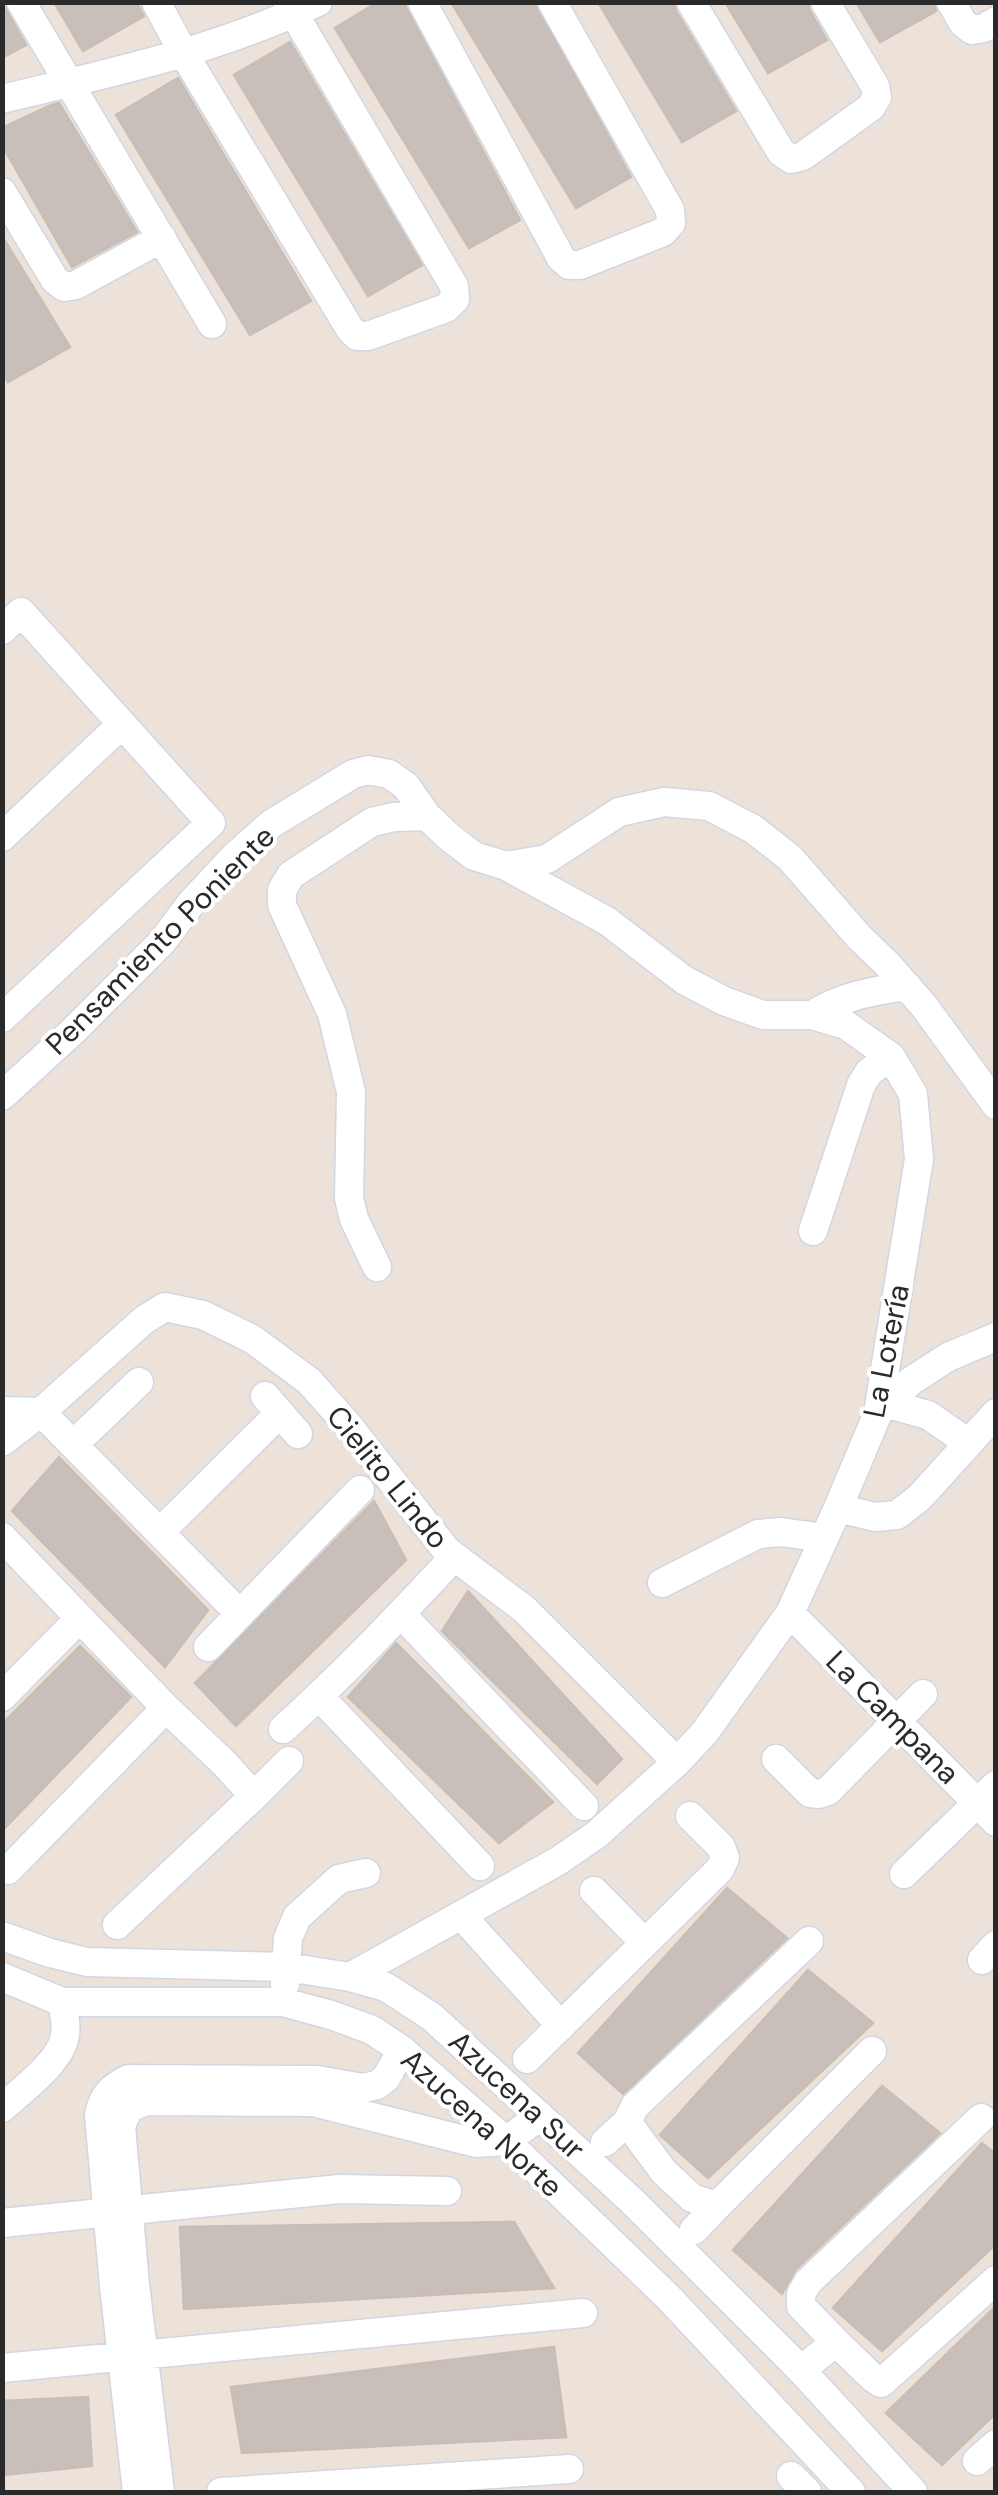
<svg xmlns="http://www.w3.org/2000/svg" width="998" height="2495" font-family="'DM Sans',sans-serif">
	<rect width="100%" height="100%" fill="#ede2da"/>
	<path fill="#c8bfba" stroke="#c8beb4" stroke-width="2.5" d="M2,2l24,43 -24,13z
		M54,2h82l8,14 -61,35z
		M378,2h25l117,218 -51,28 -134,-220z
		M451,2h83l97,175 -55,31z
		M598,2h76l2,9 60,100 -54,31z
		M725,2h83l2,9 17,29 -59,33z
		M856,2h78l2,9 -56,31z
		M290,42l132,223 -54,31 -134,-221z
		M178,78l133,223 -61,34 -134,-220z
		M59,103l78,129 -65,35 -70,-122v-17l47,-22z
		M2,236l68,111 -62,35 -6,-9z
		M59,1457l149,153 -43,57 -153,-156z
		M374,1501l32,59 -170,166 -41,-43z
		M468,1591l154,168 -25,25 -155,-153z
		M396,1643l157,159 -54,41 -151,-146z
		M80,1646l51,51 -129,134v-107z
		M727,1888l60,50 -164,156 -45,-41z
		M808,1970l65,53 -165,155 -48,-43z
		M882,2086l58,47 -144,136 -14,25 -49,-44z
		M982,2143l14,11v90l-114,107 -49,-43z
		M514,2222l40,66 -370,21 -4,-82z
		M996,2306v107l-54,52 -56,-52z
		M554,2347l12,90 -324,16 -11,-66z
		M88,2397l4,69 -90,9v-74z"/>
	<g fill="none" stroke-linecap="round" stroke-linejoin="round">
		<defs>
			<path id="minor" d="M21,2l191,322
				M156,2l28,52 166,275 7,7h11l78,-28 9,-9 -1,-13 -167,-284
				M422,2l139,256 8,7h11l83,-33 8,-9 -1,-13 -118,-208
				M691,2l90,150 10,7 12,-3 68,-49 6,-10 -2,-11 -50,-84
				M951,2l12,21 9,7 12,-2 12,-7
				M2,99c108,-26 216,-49 316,-97
				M2,192l53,88 9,7 12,-2 86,-47
				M2,630l19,-18 190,211 -209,195
				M2,837l120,-113
				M812,1015c30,-19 61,-24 95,-29
				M2,1096l71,-65 89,-89 30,-40 42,-45 37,-33 82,-50 15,-4 21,4 17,12 21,30 22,21 25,19 32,10 41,-7 72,-47 45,-10 45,4 44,23 37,29 69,79 28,27 37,42 72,99
				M813,1231l48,-146 8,-13 22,-15
				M377,1267l-23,-48 -5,-21 2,-106 -19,-78 -50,-109v-15l9,-15 81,-53 22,-5 33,-1
				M265,1396l33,38
				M888,1404l40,11 39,27
				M2,1411l39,1 199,202
				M878,1413l33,-32 37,-24 48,-20
				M2,1442l39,-30 103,-92 21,-13 38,8 49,24 57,42 38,43 100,127 77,58 153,153
				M74,1444l65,-62
				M838,1508l37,9 22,-2 23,-18 76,-84
				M160,1532l120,-119
				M2,1537l164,171 58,55 30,33 -137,129
				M662,1583l96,-49 23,-2 43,6
				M790,1613l206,209
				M401,1614l183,192
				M208,1647l152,-157
				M319,1696l161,170
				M2,1697l78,-79
				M283,1729c60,-54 116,-113 171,-172
				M776,1759l34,34 9,1 9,-3 95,-97
				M254,1796l35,-35
				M8,1870l158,-162
				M904,1874l92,-89
				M594,1891l51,52
				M461,1915l100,111
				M2,1936l48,17 37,9 200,5 63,10 36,10 46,30 201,185 168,168 112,122
				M809,1941l-174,165 -8,16 37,50 28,26 25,8 155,-155
				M982,1960l14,-15
				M2,1977l60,25h221l48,13 41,15 30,20 104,91 105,101 57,55 183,195
				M350,1977l208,-116 38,-26 81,-73 28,-30 85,-119 48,-105 40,-95 41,-254 -6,-65 -22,-37 -45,-32 -34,-10h-49l-39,-14 -40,-21 -77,-59 -101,-55
				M285,1984l3,-46 9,-21 42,-38 27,-6
				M527,2059l193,-190 5,-11 -4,-11 -31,-31
				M2,2108c20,-18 60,-47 63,-73 2,-11 -1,-22 -3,-33
				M605,2142l22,-20
				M2,2223l338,-34 107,2
				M694,2230l23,-24
				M836,2342l36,35 9,6 115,-103
				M2,2368l581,-55
				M801,2370l35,-28 -35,-36v-12l7,-12 173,-164
				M977,2461l19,-17
				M791,2476l16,16
				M137,2492l-23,-206 -15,-171c4,-20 12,-27 29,-36l189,1 46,8 14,-3 9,-7 16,-28
				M160,2492l-25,-208 -14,-157c5,-17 10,-22 27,-26l165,1 163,41 30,-2 34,-25
				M221,2492l348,-23"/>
		</defs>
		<use href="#minor" stroke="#d0d7e3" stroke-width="31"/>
		<use href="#minor" stroke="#fff" stroke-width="28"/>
	</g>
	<g text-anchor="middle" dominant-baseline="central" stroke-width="8" stroke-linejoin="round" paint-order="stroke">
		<g font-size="30" fill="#2a2a2a" stroke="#fff">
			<text transform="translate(160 940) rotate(-45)">Pensamiento Poniente</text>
			<text transform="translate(886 1351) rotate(-79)">La Lotería</text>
			<text transform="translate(388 1477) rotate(51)">Cielito Lindo</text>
			<text transform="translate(893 1717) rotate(45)">La Campana</text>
			<text transform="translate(517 2095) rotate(43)">Azucena Sur</text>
			<text transform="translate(482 2123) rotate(42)">Azucena Norte</text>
		</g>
	</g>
	<rect width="998" height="2495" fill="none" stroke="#2a2a2a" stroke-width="10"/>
</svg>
